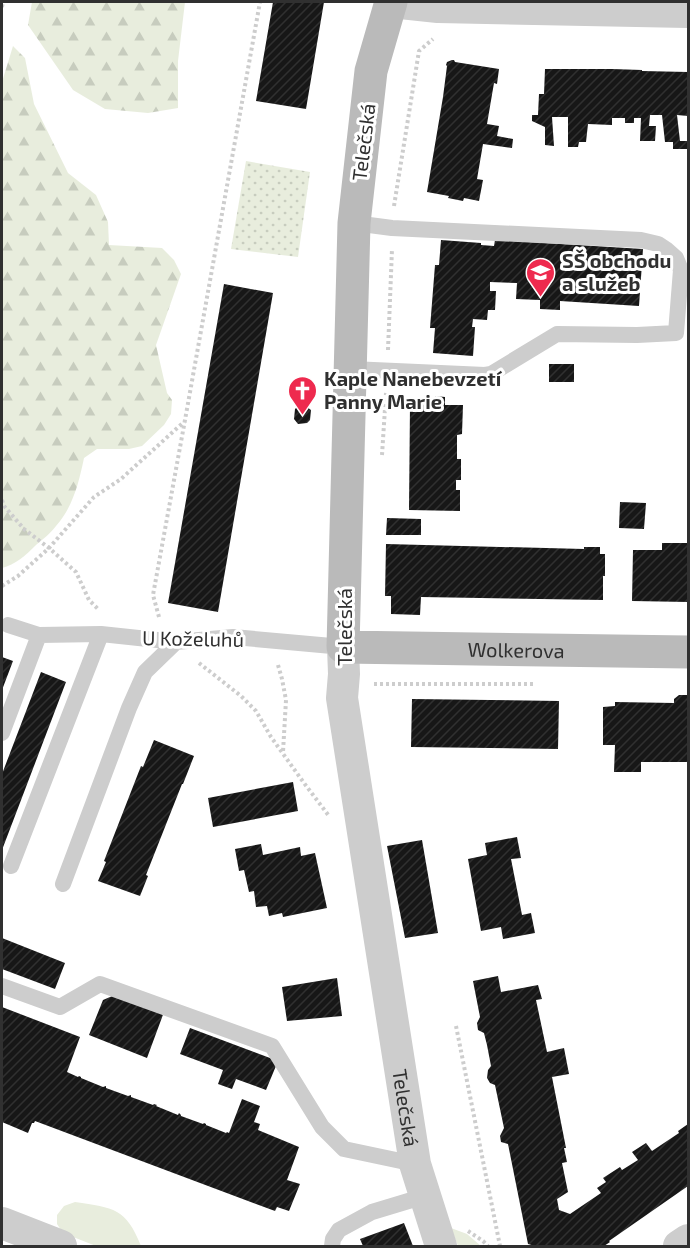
<svg xmlns="http://www.w3.org/2000/svg" width="690" height="1248" font-family="'Exo 2',sans-serif">
	<defs>
		<pattern id="forest-firs" width="22" height="20" patternUnits="userSpaceOnUse" patternTransform="scale(1.5)"><rect width="22" height="20" fill="#e8eddd"/><path d="M5 1l3.5 6h-7zM16 11l3.5 6h-7z" fill="#c7ccbe"/></pattern>
		<pattern id="park-dots" width="8" height="8" patternUnits="userSpaceOnUse" patternTransform="scale(1.5)"><rect width="8" height="8" fill="#e8eddd"/><path d="M2 2h.1M6 6h.1" fill="none" stroke="#c7ccbe" stroke-width="1.8" stroke-linecap="round"/></pattern>
		<pattern id="building-hatch" width="6" height="6" patternUnits="userSpaceOnUse" patternTransform="scale(1.5)"><rect width="6" height="6" fill="#171717"/><path d="M-1 1l2-2M0 6l6-6M5 7l2-2" fill="none" stroke="#303030"/></pattern>
	</defs>
	<rect width="100%" height="100%" fill="#fff"/>
	<path fill="#e8eddd" d="M75,1202c39,6 51,6 66,44h-45l-33,-13 -6,-9v-9l7,-9z
		M451,1228l16,6 14,12h-23z"/>
	<path fill="url(#forest-firs)" d="M32,2h153l-7,59v47l-30,5 -43,-4 -32,-19 -45,-65z
		M13,46l12,12 9,46 34,69 28,22 12,27 1,23 53,3 12,12 7,14 -25,71 11,48 5,7 -1,14 -7,11 -22,21 -13,3h-32l-13,9c-5,24 -11,49 -28,68 -5,7 -13,13 -20,19 -10,10 -21,20 -34,23v-486z"/>
	<path fill="url(#park-dots)" d="M246,161l64,11 -12,85 -67,-8z"/>
	<path fill="url(#building-hatch)" d="M273,2h51l-18,107 -50,-8z
		M452,60h2l1,2 44,7 -2,15 -3,-1 -7,41 12,2 -2,10 16,3 -1,9 -29,-4 -6,35 6,1 -4,21 -15,-3 -1,3 -15,-3 1,-2 -22,-4 16,-95 4,-31 -1,-1 1,-3z
		M545,69h67l30,1v1l46,1v44l-11,-1 3,26h8v8h-15v-7h-8l-3,-27h-12l-1,11h7l-1,15h-15l1,-23h-7v5h-9v-5h-13v7l-24,-1 -2,18h-7l-1,5h-10v-30h-16l2,29 -9,-1v-18l-13,-6v-6h6l1,-21h5z
		M441,240l40,3v2l13,1 1,-6 148,9 -4,57 -79,-5v9l-20,-1v-9l-24,-1 1,-16 -27,-1v9h6l-1,19h-7l-1,10 -14,-1 -1,8h3l-2,29 -40,-3 2,-25h-5l5,-63h4z
		M224,284l49,9 -55,319 -50,-9z
		M549,364h25v18h-25z
		M435,396l10,1v8h18l-1,29 -5,1v24h4v21h-5v10h4v21l-51,-1 1,-106h25z
		M298,406l9,1 4,3 -1,10 -3,3 -9,1 -4,-5 1,-10z
		M620,502l26,1 -2,26 -25,-1z
		M387,518l34,1v16h-35z
		M662,543h26v59l-56,-1 1,-51h29z
		M386,544l198,5v-2h16v7h5v22h-2v24l-182,-3 -1,18 -29,-1v-18h-6z
		M2,657l11,4 -11,29z
		M41,672l25,10 -64,168v-76z
		M679,695h8l1,1v66h-47v10h-27l1,-27h-12v-38l12,-1v-4l59,1v-4z
		M412,699l147,2 -1,48 -147,-2z
		M154,740l40,16 -11,28h-1l-36,91 2,1 -8,20 -42,-15 8,-19 -2,-1 37,-95 2,1z
		M293,782l5,29 -85,16 -5,-29z
		M517,837l4,21 -10,1 11,56 9,-2 4,20 -32,6 -2,-12 -20,4 -13,-72 19,-4 -2,-12z
		M422,840l16,93 -33,5 -18,-92z
		M261,844l2,11 37,-8 1,9 14,-3 12,55 -44,9 -1,-4 -13,3 -2,-10 -11,1 -2,-16 -5,1 -5,-22 -5,1 -4,-22z
		M2,938l63,25 -10,26 -53,-20z
		M498,976l3,16 37,-7 4,14 -6,1 11,52 17,-4 5,26 -17,3 14,71h-2l3,14 -5,1 6,29 -11,7 2,11 11,4 31,-21 -4,-5 9,-6 -3,-4 17,-11 2,3 16,-10 -6,-8 14,-9 6,8 27,-18 -1,-2 10,-7v62l-79,55 1,1 -6,4h-69l-7,-2 -20,-100 -7,-2 -1,-6 4,-8 -9,-43 -5,-2 -3,-5 1,-8 3,-4 -4,-21 -3,-12 -6,-3 -1,-7 3,-6 -7,-36z
		M337,978l5,38 -55,5 -5,-34z
		M117,994l47,18 -17,46 -58,-23 14,-35z
		M2,1007l78,30 -13,35 11,5 1,-1 2,1v1l22,9 3,-1v2l22,8 3,-1v2l22,8 1,-1 3,1 -1,1 22,9 1,-2 2,2v1l22,8 1,-1 2,1v1l20,8 1,-1 2,1 13,-34 18,7 -6,16 6,2 -2,6 41,17 -12,33 13,4 -11,27 -12,-4 -2,4 -240,-90 -1,2h-2l-4,10 -26,-11z
		M190,1028l88,33 -12,29 -30,-11 -4,10 -14,-5 5,-14 -43,-16z
		M404,1223l9,23h-50l-3,-7z"/>
	<g fill="none" stroke-linecap="round" stroke-linejoin="round">
		<path stroke="#cdcdcd" stroke-width="4" stroke-dasharray="3 3" stroke-linecap="butt" d="M2,7l1,-5
			M394,206l25,-155 14,-12
			M388,350l4,-101
			M382,455l4,-62
			M2,500l2,6 20,23 25,19 27,24 13,28 10,10
			M2,586l16,-10 31,-28 45,-51 27,-18 64,-58
			M159,617l-6,-22 32,-175 75,-418
			M199,663l42,33 15,15 15,26 33,46 25,33
			M278,665l4,14 4,21 -3,52
			M374,684h161
			M456,1026l44,220
			M468,1231l15,10 5,5"/>
		<path stroke="#cdcdcd" stroke-width="16" d="M351,369l134,6 6,-1 66,-40 80,1 39,-2 5,-63 -5,-12 -9,-8 -9,-6 -17,-4 -249,-12 -38,-5
			M8,625l31,10 62,-1 75,8 57,-5 110,10
			M2,733l37,-98
			M11,866l90,-232
			M63,884l66,-176 16,-36 31,-30
			M2,986l58,21 40,-23 172,62 50,81 22,22 71,15
			M332,1246l1,-7 6,-9 33,-18 53,-16"/>
		<g stroke="#cdcdcd" stroke-width="32">
			<path d="M391,2l47,5 250,5"/>
			<path id="s1" d="M343,647l1,27 -2,24 73,466 26,82"/>
			<path d="M2,1223l59,23"/>
			<path d="M679,1246l9,-6"/>
		</g>
		<path stroke="#bababa" stroke-width="33" id="s2" d="M391,2l-20,69 -17,152 -11,424 345,5"/>
	</g>
	<defs>
		<symbol id="university-pin" viewBox="-11 -11 22 30"><path d="M0 17L-7.5 6A9.5 9.5 0 1 1 7.5 6Z" fill="#ee2a4e" stroke="#fff"/><path d="M0-5L7-2L0 1L-7-2ZM-4 1L0 2.5L4 1V4Q0 6-4 4Z" fill="#fff"/></symbol>
		<symbol id="church-pin" viewBox="-11 -11 22 30"><path d="M0 17L-7.5 6A9.5 9.5 0 1 1 7.5 6Z" fill="#ee2a4e" stroke="#fff"/><path d="M-1.2-6h2.4v3.5h3.3v2.4h-3.3V6h-2.4V-.1h-3.3v-2.4h3.3Z" fill="#fff"/></symbol>
	</defs>
	<g fill-rule="evenodd">
		<use href="#university-pin" x="524" y="256" width="33" height="45"/>
		<use href="#church-pin" x="286" y="374" width="33" height="45"/>
	</g>
	<g text-anchor="middle" dominant-baseline="central" stroke-width="6" stroke-linejoin="round" paint-order="stroke">
		<g font-size="20" fill="#303030" stroke="#fff">
			<text transform="translate(363 142) rotate(-83)">Telečská</text>
			<text transform="translate(344 627) rotate(-90)">Telečská</text>
			<text transform="translate(193 638) rotate(1)">U Koželuhů</text>
			<text stroke="none"><textPath href="#s2" startOffset="822">Wolkerova</textPath></text>
			<text stroke="none"><textPath href="#s1" startOffset="466">Telečská</textPath></text>
		</g>
		<g font-size="20" font-weight="bold" fill="#303030" stroke="#fff" text-anchor="start">
			<text x="562" y="260">SŠ obchodu<tspan x="562" dy="23">a služeb</tspan></text>
			<text x="324" y="378">Kaple Nanebevzetí<tspan x="324" dy="23">Panny Marie</tspan></text>
		</g>
	</g>
	<rect width="690" height="1248" fill="none" stroke="#303030" stroke-width="6"/>
</svg>
